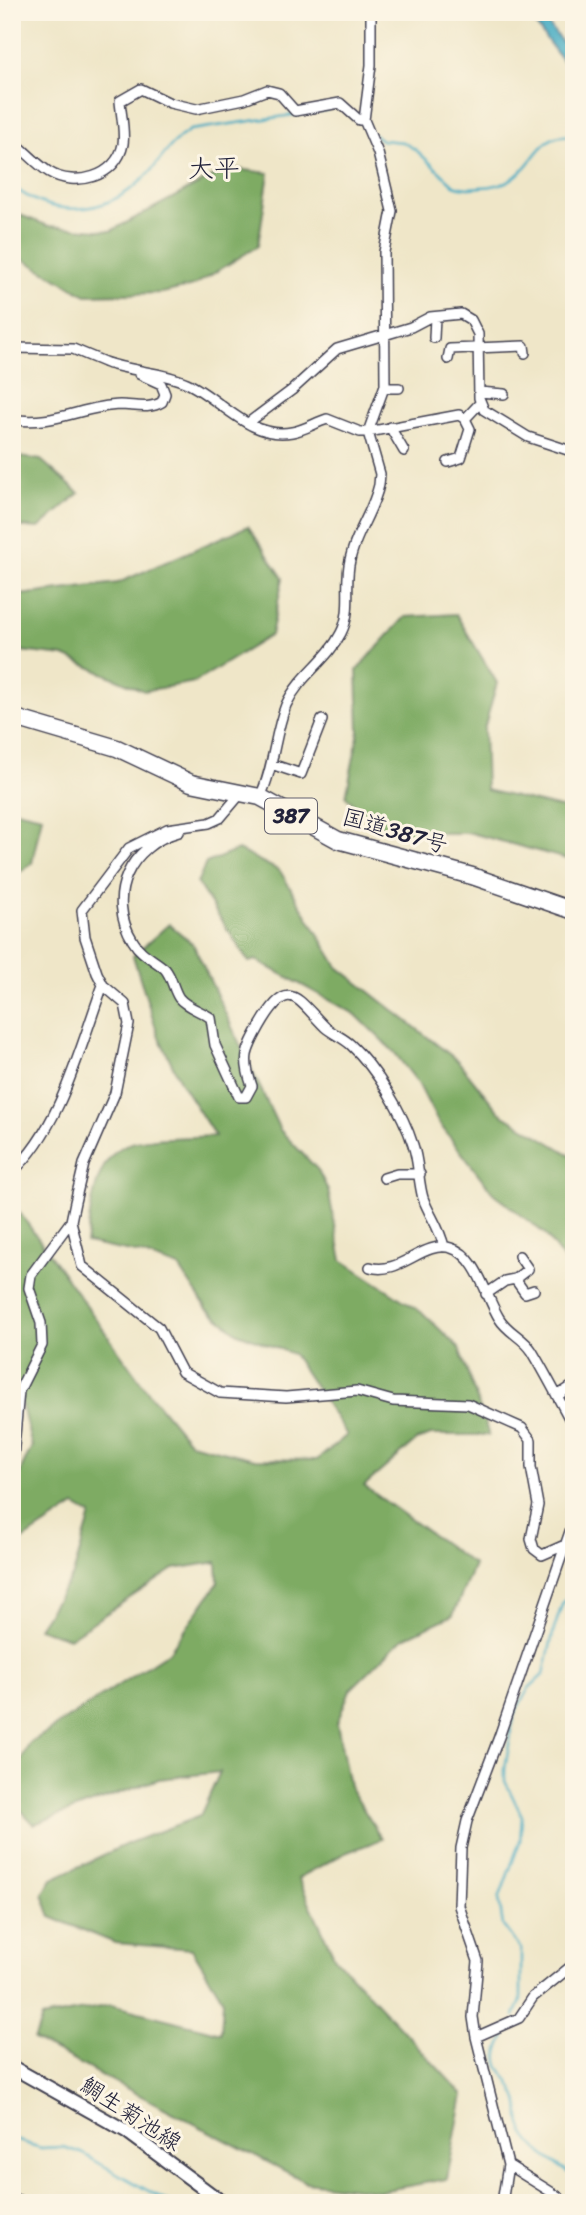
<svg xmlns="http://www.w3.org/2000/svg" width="586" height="2215" font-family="Sriracha,'Klee One',sans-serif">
	<rect width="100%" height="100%" fill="#fcf5e5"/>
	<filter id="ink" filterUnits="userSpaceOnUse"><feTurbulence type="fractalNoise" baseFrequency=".0143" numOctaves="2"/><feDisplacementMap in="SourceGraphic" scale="14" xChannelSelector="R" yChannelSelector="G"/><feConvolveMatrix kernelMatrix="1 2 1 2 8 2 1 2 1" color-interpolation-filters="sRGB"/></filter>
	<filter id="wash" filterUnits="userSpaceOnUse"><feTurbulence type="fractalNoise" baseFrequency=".00686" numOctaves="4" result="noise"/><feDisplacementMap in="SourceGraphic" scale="28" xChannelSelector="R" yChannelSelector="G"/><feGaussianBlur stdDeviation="1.57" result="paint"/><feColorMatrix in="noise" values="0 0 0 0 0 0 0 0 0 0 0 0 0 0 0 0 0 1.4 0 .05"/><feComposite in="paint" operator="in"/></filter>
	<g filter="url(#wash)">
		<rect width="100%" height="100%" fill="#efe6c8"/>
		<path fill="#7eab64" stroke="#506650" stroke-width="2" d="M228,168l41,5 -11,73 -65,40 -31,7 -76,2 -74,-42v-41l37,14 62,5z
			M12,456l29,4 38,33 -40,35 -27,-2z
			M248,526l35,52 -12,57 -76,47 -51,9 -80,-35 -52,-6v-54l106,-13z
			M456,614l41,69 -13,46 2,61 88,21v50l-103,-28h-62l-32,-7 -31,-29 13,-66 -2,-61 48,-53z
			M12,809l30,7 -10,47 -20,15z
			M238,850l42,21 58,96 120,94 41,51 75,45v117l-29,-40 -52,-41 -55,-71 -20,-39 -24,-31 -39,-38 -99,-54 -7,2 -52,-79 9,-20z
			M169,924l24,20 87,186 38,40 10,20 14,70 82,54 35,34 30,87h-58l-14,5 -53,46 110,79 -21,50 -51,24 -52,51 -13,33 12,63 33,53 -37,14 -47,25 37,80 128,137 -16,84 -66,12 -75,-9 -272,-142 8,-22 69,-13 110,28 2,-33 -31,-51 -77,-6 -64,-26 -8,-23 9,-15 77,-36 71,-27 20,-44 -61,7 -125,45 -16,-17 -6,-30 18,-34 139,-91 49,-69 -1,-21 -43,7 -105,69 -31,-10 35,-53 18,-60 -16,-9 -63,41v-57l20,-44 -20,-79v-143l8,-11 128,179 42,51 65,16 62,1 30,-25 -54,-81 -55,-21 -31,-24 -28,-42 -38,-13 -55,-11c5,-30 6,-77 36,-96 17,-11 71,-9 93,-11l-34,-53 -23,-48 -25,-79z"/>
		<path fill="#42aac2" stroke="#32667e" stroke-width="2" d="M526,12h13l35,46v18z"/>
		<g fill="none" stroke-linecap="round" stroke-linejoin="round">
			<path stroke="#42aac2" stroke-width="2.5" d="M375,135l7,5 21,2 13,8 38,35c10,4 16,3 27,2 10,0 24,-3 32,-9 22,-14 28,-49 61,-41
				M12,186c41,32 90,30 129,-5 20,-18 25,-36 49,-51l137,-20
				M515,2016l6,-15v-52l-18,-23 -4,-27 21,-58 2,-25 -17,-35v-12l9,-55 15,-26 15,-14 10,-45 8,-24 12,-19
				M510,2025c-23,45 -10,34 7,72 4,9 2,18 4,27 6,23 34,39 53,52
				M12,2139l29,9 22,-1 18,6 89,50"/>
		</g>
	</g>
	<g filter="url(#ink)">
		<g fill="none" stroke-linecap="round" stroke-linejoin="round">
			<defs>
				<path id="street" d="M12,141c13,9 24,23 37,31 26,16 68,5 74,-28 2,-13 -2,-30 -3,-43l21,-12 29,14 26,6 48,-10 23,-9 12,3 16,18 45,-8 19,17h5
					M434,338l1,-21
					M12,348l61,1 36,15
					M448,359l2,-10 74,-3 1,7
					M104,362c28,10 56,9 83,21 34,16 63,57 105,49 12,-2 23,-9 35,-13l33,13h8l91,-17 6,4 5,10 -9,29 -13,4
					M384,388h15
					M479,392l25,2
					M12,419c40,8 70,-13 108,-14 14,0 29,5 42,-3l3,-8 -4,-10 -22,-10
					M465,419l15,-16
					M248,423l44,-33 45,-41 74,-22 19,-10 31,-3 10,6 7,14 1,64 5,12 44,27 46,15
					M390,427l14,24
					M271,764l30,10 21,-54
					M242,792l-22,26 -11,5 -42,6 -38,19 -47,62 3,27 12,36 6,12 22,19 4,20 -14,69 -31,71 -9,38 -4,19 11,45 77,62 23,44 38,21 66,4 71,-6 36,10 75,3 54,24 9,12v27l7,38 -7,34 3,10 8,6 25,-11
					M260,797c14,-29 14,-62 26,-92 13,-29 41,-44 55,-72 12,-23 3,-48 9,-73 5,-26 23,-48 29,-75l1,-11 -12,-42 17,-47 -1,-133 8,-41 -14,-58 -14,-33 7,-55v-53
					M179,832c-49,13 -74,64 -46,109 8,14 21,18 32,28 7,8 8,20 14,29 7,9 22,13 32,20l4,27 24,52h7l6,-11c-10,-28 -6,-35 8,-60 29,-50 36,-28 65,1 8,7 19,11 26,18 25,23 52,68 62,100 6,17 5,36 10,53 6,17 17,30 21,49
					M12,1172c48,-42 69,-128 91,-187
					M384,1178l13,-4h23
					M370,1267c30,9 53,-27 81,-19 26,7 35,49 48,70 9,15 24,19 33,33 15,25 28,51 42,76
					M515,1279l13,-10 -9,-13
					M486,1294l19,-13 10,-2 10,14 9,-3
					M557,1396l17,-11
					M12,1469l7,-78 23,-46 -1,-22 -12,-35 2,-13 40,-54
					M476,2037l43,-19 14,-21 41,-33
					M508,2165l51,32 2,6
					M12,2198l15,5
					M502,2203l6,-38 -32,-128 -3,-20 5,-56 -19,-55 2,-58 6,-27 32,-84 75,-217"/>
				<path id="secondary" d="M12,2067l114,64 97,72"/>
				<path id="highway" d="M12,717l105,31 74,35 69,14 78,43 134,36 102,35"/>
			</defs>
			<use href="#street" stroke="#413f50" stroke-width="12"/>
			<use href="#secondary" stroke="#413f50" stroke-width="16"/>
			<use href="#highway" stroke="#413f50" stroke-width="19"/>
			<use href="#street" stroke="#fff" stroke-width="9"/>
			<use href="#secondary" stroke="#fff" stroke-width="12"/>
			<use href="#highway" stroke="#fff" stroke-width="16"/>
		</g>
	</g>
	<g text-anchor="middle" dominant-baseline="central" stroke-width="6" stroke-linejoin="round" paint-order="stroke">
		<rect fill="#fcf5e5" stroke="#63616e" stroke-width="2" x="265" y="798.5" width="52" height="35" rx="5"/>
		<g font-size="21" font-weight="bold" fill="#22223b">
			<text x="291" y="816">387</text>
		</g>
		<g font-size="23" fill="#22223b" stroke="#fcf5e5">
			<text transform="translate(395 831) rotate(16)">国道387号</text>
			<text transform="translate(131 2114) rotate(33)">鯛生菊池線</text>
		</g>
		<g font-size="26" fill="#22223b" stroke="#fcf5e5">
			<text x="214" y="168">大平</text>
		</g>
	</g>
	<rect width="586" height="2215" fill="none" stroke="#fcf5e5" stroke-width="42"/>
</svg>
